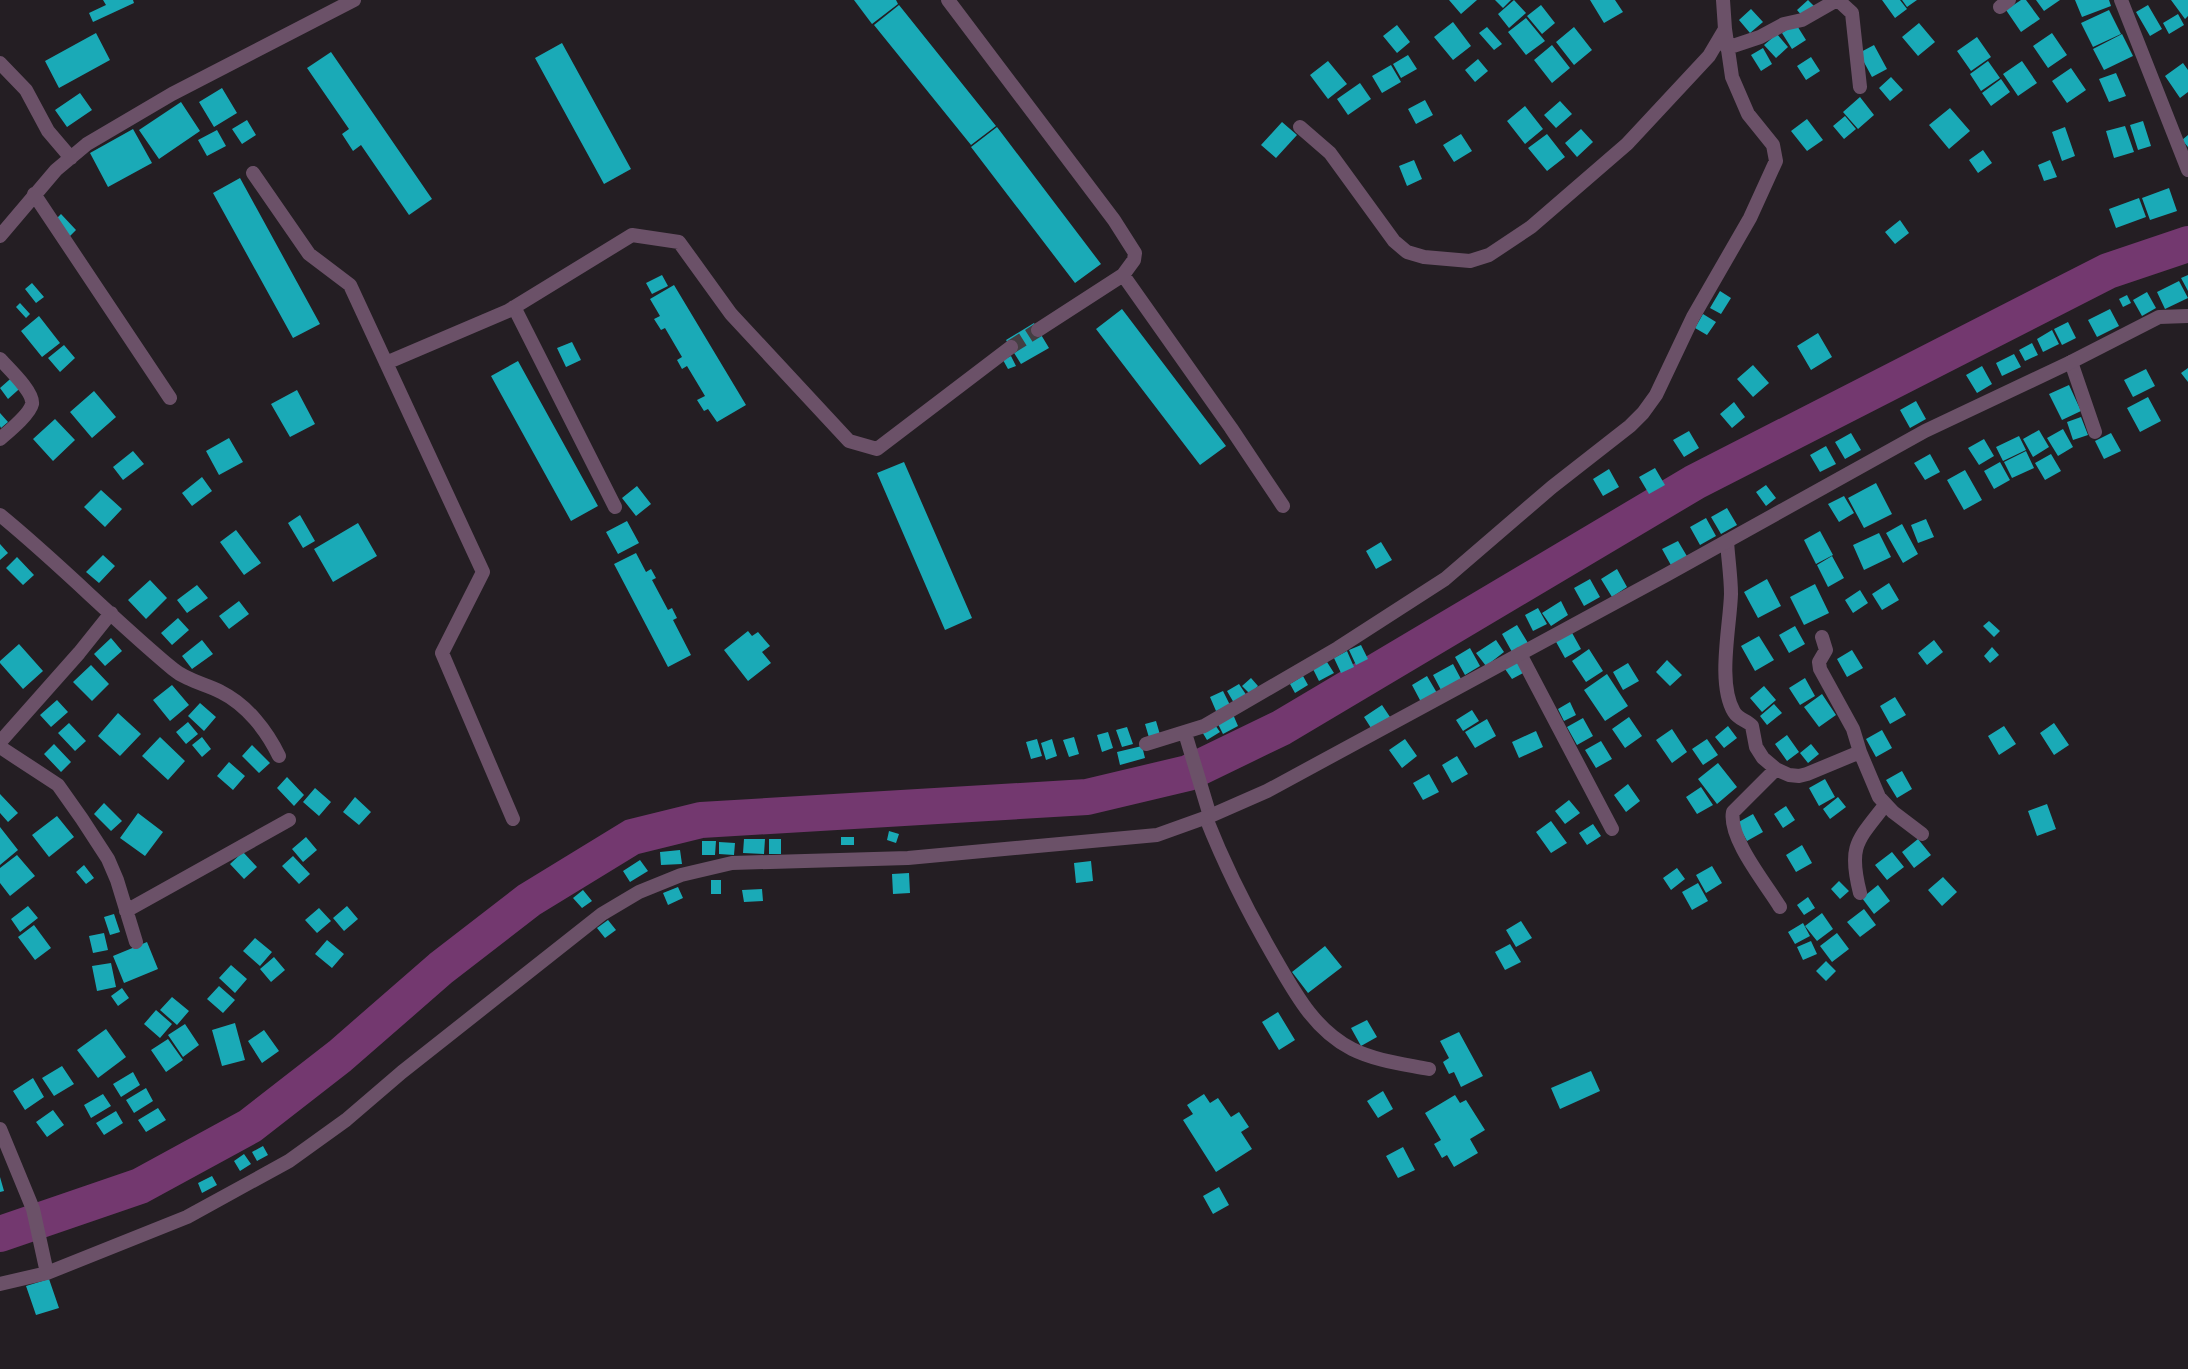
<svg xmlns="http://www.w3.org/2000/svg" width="2188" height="1369" font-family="Figtree,sans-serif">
	<rect width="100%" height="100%" fill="#241e23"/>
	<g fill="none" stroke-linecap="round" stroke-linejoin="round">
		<path stroke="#73386f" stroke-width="36" d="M0,1234l140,-48 110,-60 90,-70 101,-88 88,-68 103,-63 69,-17 386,-23 101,-24 93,-45 414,-246 413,-211 80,-27"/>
	</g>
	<path fill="#1aaab7" d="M103,0h30l1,3 -41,19 -4,-9 17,-8z
		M854,0h42l2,4 -26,20z
		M1449,0h28l-16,14z
		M1495,0h16l-8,8z
		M1514,0l12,13 -17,15 -11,-14z
		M1590,0h25l8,12 -19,11z
		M1808,0l7,7 -12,10 -6,-7z
		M1882,0h18l7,9 -12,9z
		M1902,0h15l-10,7z
		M2021,0h5l14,19 -19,13 -15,-22z
		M2036,0h24l-16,11z
		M2075,0h34l2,6 -29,11z
		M2171,0h17v16l-3,3z
		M899,5l97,121 -25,19 -97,-120z
		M1541,5l14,18 -13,11 -15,-18z
		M2148,5l14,24 -12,7 -14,-24z
		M1751,9l12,13 -13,11 -11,-13z
		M2109,10l12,24 -28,13 -12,-24z
		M2178,14l6,11 -15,9 -6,-11z
		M1526,18l19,23 -19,14 -18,-23z
		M1453,22l18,24 -18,14 -19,-23z
		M1919,23l16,19 -17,14 -16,-19z
		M1796,24l10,16 -14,9 -10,-16z
		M1397,25l13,17 -13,11 -14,-17z
		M1487,27l15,17 -8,6 -15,-17z
		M1574,27l18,23 -18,15 -18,-23z
		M96,33l14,27 -51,28 -14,-27z
		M2052,33l15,22 -19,13 -15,-22z
		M1777,34l11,13 -12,11 -12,-13z
		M2122,34l11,22 -29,14 -11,-21z
		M1977,37l14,20 -20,14 -14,-20z
		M562,43l69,126 -27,15 -69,-126z
		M1552,45l18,23 -18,15 -18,-23z
		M1874,45l13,24 -15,8 -13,-24z
		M1763,48l9,16 -11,7 -10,-16z
		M331,52l101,147 -23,16 -48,-70 -8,6 -11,-17 7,-5 -42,-61z
		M1408,55l9,14 -16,9 -8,-14z
		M1811,57l9,14 -14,9 -9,-14z
		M1478,59l10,12 -13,11 -10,-12z
		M1328,61l19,23 -19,15 -18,-24z
		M1988,61l12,17 -19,13 -11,-17z
		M2022,61l15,22 -19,13 -15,-22z
		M2183,63l5,7v22l-8,6 -15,-22z
		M1391,65l10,17 -19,11 -10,-17z
		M2071,68l15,22 -19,13 -15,-22z
		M2116,73l10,23 -17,6 -10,-23z
		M1891,77l12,13 -13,11 -11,-13z
		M2001,79l9,13 -19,14 -9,-13z
		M1360,83l11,16 -23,16 -11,-16z
		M222,88l15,25 -23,14 -15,-25z
		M80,93l12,17 -25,17 -12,-17z
		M1860,97l14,18 -16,14 -15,-17z
		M1425,100l8,15 -17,9 -8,-15z
		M1560,101l12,13 -16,14 -12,-13z
		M181,102l19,29 -41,28 -20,-29z
		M1525,106l18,23 -18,15 -18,-23z
		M1950,108l20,23 -21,18 -20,-24z
		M1845,116l11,13 -12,10 -11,-13z
		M1807,119l16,21 -16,11 -16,-20z
		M247,120l9,15 -14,9 -10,-15z
		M2143,121l8,25 -13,4 -8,-25z
		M1282,122l15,13 -21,23 -15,-13z
		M2125,126l9,26 -20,6 -8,-27z
		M997,127l104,137 -26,19 -104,-136z
		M2065,127l10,29 -13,5 -10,-29z
		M133,129l19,34 -44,24 -18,-34z
		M1581,129l12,13 -16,15 -12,-14z
		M217,130l9,16 -19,10 -9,-16z
		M1461,134l11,17 -18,11 -11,-17z
		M1547,134l18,23 -18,14 -19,-23z
		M2188,135v12l-6,-7z
		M1983,150l9,13 -14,10 -9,-13z
		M1414,160l8,19 -15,7 -8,-20z
		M2050,160l7,17 -13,4 -6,-16z
		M240,178l80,146 -27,14 -80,-145z
		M2169,188l8,23 -27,9 -8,-22z
		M2139,198l7,19 -30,11 -7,-19z
		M61,214l15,16 -7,7 -15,-16z
		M1900,220l9,13 -14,11 -10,-12z
		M662,275l6,11 -16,8 -6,-11z
		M2188,275v16l-7,-13z
		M2179,281l9,17 -23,11 -8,-17z
		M32,283l12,14 -8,6 -11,-14z
		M674,285l72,120 -29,17 -9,-13 -4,2 -7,-11 8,-4 -18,-30 -5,3 -5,-9 5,-3 -17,-29 -4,2 -7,-11 6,-3 -10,-17z
		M1720,291l11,7 -10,16 -11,-6z
		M2147,292l9,16 -14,8 -9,-16z
		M2127,295l4,8 -8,4 -4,-8z
		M20,303l10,11 -4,4 -10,-11z
		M1122,309l104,137 -26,19 -104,-136z
		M2110,309l9,17 -22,11 -9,-17z
		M1703,314l13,8 -9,13 -12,-7z
		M39,316l21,27 -18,14 -21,-26z
		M2068,322l8,16 -14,7 -8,-16z
		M1034,323l15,25 -28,16 -15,-24z
		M2052,330l7,14 -16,8 -6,-13z
		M1818,333l14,24 -21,13 -14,-24z
		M572,342l9,18 -15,7 -9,-19z
		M2032,343l6,12 -13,6 -6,-11z
		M64,345l11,13 -15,14 -12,-14z
		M2014,354l7,13 -19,9 -6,-13z
		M1011,356l5,10 -8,3 -5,-9z
		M518,361l80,145 -27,15 -80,-145z
		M1753,365l16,18 -16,14 -16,-18z
		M1982,366l10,18 -15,9 -11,-18z
		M2188,368v14l-7,-9z
		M2146,369l9,17 -22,11 -9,-17z
		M17,373l9,10 -18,16 -8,-11z
		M2069,385l12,26 -19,9 -13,-26z
		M297,390l18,34 -25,13 -19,-33z
		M94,391l22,26 -24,21 -22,-26z
		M2148,397l13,24 -21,11 -13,-24z
		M1916,401l10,18 -16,9 -10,-18z
		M1734,402l11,15 -13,11 -12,-14z
		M0,413l8,9 -7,6 -1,-2z
		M2081,417l7,18 -15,5 -6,-18z
		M55,419l20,21 -22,21 -20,-22z
		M2063,429l10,18 -15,9 -11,-18z
		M2039,430l10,17 -16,10 -10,-18z
		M1689,431l10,17 -15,9 -11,-17z
		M1851,433l10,17 -16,9 -10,-17z
		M2111,433l10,18 -17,8 -9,-18z
		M2019,436l7,14 -23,11 -7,-14z
		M229,438l14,24 -24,13 -13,-24z
		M1984,439l10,17 -15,9 -11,-17z
		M1826,446l10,18 -16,8 -10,-17z
		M133,451l11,13 -21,16 -10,-13z
		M2026,451l8,17 -22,10 -8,-16z
		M1930,454l10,18 -15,8 -11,-17z
		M2051,454l10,17 -16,9 -10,-17z
		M904,462l68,156 -27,12 -68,-157z
		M2000,462l10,18 -16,9 -10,-18z
		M1655,468l10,17 -16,9 -10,-17z
		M1609,469l10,18 -16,9 -10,-17z
		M1965,470l17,30 -18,10 -17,-30z
		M202,477l10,14 -20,15 -10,-13z
		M1876,483l16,31 -28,14 -16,-30z
		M1766,485l10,13 -10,8 -10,-14z
		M637,486l14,18 -15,12 -14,-18z
		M101,490l21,19 -17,18 -21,-20z
		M1844,496l10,17 -15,9 -11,-18z
		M1727,508l10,17 -16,9 -10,-17z
		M300,515l15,26 -12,7 -15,-25z
		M1706,518l10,18 -16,9 -10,-18z
		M1926,519l8,18 -16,6 -7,-18z
		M627,521l12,22 -21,11 -12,-22z
		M358,523l19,33 -44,26 -19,-33z
		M1902,524l16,30 -15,9 -17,-30z
		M236,530l25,33 -17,12 -24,-33z
		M1820,531l13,24 -17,9 -12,-24z
		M1879,533l12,24 -27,13 -11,-25z
		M1678,541l10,17 -16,9 -10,-18z
		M1381,542l11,18 -16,9 -10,-18z
		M0,544l8,9 -8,7z
		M636,553l10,19 5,-3 5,9 -4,2 16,30 4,-2 5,10 -4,2 18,35 -23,12 -54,-103z
		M103,555l12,11 -16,17 -13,-11z
		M1832,556l12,22 -16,9 -11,-22z
		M17,557l17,18 -11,10 -17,-17z
		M1617,569l10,18 -15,10 -11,-18z
		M1590,579l10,18 -16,9 -10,-18z
		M1767,579l14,27 -23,12 -14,-26z
		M150,580l17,18 -21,21 -18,-19z
		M1889,583l10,17 -17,10 -10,-16z
		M1815,584l14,29 -25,12 -14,-28z
		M197,585l11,13 -21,15 -10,-13z
		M1860,590l8,13 -15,10 -8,-13z
		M239,601l10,13 -20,15 -10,-13z
		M1561,601l7,14 -17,11 -9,-13z
		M1538,608l9,16 -14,7 -8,-16z
		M178,618l11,12 -17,15 -11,-12z
		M1989,621l11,10 -6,6 -11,-11z
		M1517,625l11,18 -16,9 -10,-18z
		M1795,626l10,18 -16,9 -10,-18z
		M748,631l4,5 6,-4 12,14 -8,6 9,11 -23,18 -24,-31z
		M1571,631l10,18 -16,9 -10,-18z
		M1759,636l15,24 -19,11 -14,-25z
		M111,638l11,13 -17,15 -11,-12z
		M202,640l11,14 -21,15 -10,-13z
		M1496,640l8,12 -18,14 -10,-13z
		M1934,640l9,12 -16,13 -9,-12z
		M19,644l24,27 -20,18 -23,-26v-2z
		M1361,645l7,14 -12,6 -7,-15z
		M1992,647l7,8 -9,8 -6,-7z
		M1470,648l10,18 -15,9 -10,-18z
		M1589,649l14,22 -17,11 -14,-21z
		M1852,650l11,18 -16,9 -10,-18z
		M1347,651l7,16 -13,6 -7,-15z
		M1667,660l15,15 -12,11 -14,-14z
		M1519,661l6,11 -13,7 -7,-10z
		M1327,662l7,11 -15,8 -6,-12z
		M1628,663l11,18 -16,9 -10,-18z
		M1453,664l8,15 -20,11 -8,-15z
		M91,665l18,19 -17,17 -19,-19z
		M1607,674l21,32 -23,15 -21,-31z
		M1303,676l5,9 -13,8 -5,-9z
		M1427,676l10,17 -16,9 -9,-17z
		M1251,678l7,8 -8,8 -8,-8z
		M1805,678l10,18 -15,9 -11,-17z
		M1239,684l8,12 -13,7 -7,-12z
		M172,685l17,20 -19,16 -17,-21z
		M1764,686l12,14 -14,12 -12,-14z
		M1223,691l7,14 -14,6 -6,-14z
		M1822,694l14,21 -17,12 -15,-20z
		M1895,697l11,18 -16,9 -10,-18z
		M57,700l11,12 -17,15 -11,-12z
		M1570,702l6,13 -12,6 -6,-12z
		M200,703l16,14 -12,14 -16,-15z
		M1774,704l8,9 -15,12 -7,-9z
		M1382,705l8,12 -19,11 -7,-11z
		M1472,710l7,11 -16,10 -7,-11z
		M1232,712l6,14 -15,8 -7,-14z
		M118,713l23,21 -21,22 -22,-20z
		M1629,717l13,19 -17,12 -13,-19z
		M1583,718l10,18 -16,9 -10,-18z
		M1487,719l9,17 -21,12 -10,-16z
		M1156,721l5,17 -11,3 -5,-17z
		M188,722l10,12 -12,10 -10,-12z
		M1213,722l7,10 -13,8 -6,-10z
		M69,723l17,18 -11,10 -17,-18z
		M2054,723l15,22 -15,10 -14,-22z
		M1728,726l9,12 -13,10 -9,-11z
		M2004,726l12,18 -17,11 -11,-19z
		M1127,727l6,17 -11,3 -6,-17z
		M1672,729l15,23 -15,11 -16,-23z
		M1882,730l10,18 -16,9 -10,-18z
		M1536,731l7,16 -24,11 -7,-16z
		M1108,732l5,16 -11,4 -5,-17z
		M1787,735l12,17 -12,9 -12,-17z
		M160,737l25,24 -17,19 -26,-24z
		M202,737l9,12 -9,8 -10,-12z
		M1074,737l5,17 -10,3 -6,-17z
		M1037,739l5,17 -11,3 -5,-17z
		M1052,739l5,17 -11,4 -5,-17z
		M1405,739l12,17 -15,12 -13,-18z
		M1707,739l11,16 -15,10 -11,-16z
		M1601,741l11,18 -16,9 -11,-18z
		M54,744l17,18 -10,10 -17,-18z
		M1811,744l8,10 -11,9 -8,-10z
		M252,745l18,18 -11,10 -17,-17z
		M1142,746l3,12 -25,7 -3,-13z
		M1457,756l11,18 -16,9 -10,-18z
		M229,762l16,14 -12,14 -16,-14z
		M1718,763l19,24 -20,17 -19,-25z
		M1902,771l10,18 -15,9 -11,-18z
		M1429,774l10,18 -16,8 -10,-17z
		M287,777l17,18 -10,11 -17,-18z
		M1825,779l10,18 -16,9 -10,-18z
		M1628,784l12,17 -14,11 -12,-17z
		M1701,787l12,18 -16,9 -11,-17z
		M315,788l16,14 -12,14 -16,-14z
		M0,794l18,19 -10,9 -8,-9z
		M355,797l16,15 -12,13 -16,-13z
		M1838,797l8,10 -16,12 -7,-10z
		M1569,800l11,13 -15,11 -10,-13z
		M104,803l18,18 -11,10 -17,-17z
		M2047,804l9,25 -19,7 -9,-25z
		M1786,806l9,14 -12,8 -9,-14z
		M138,813l25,19 -18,24 -25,-18z
		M1753,814l10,18 -16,9 -10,-18z
		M57,816l17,21 -25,20 -17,-22z
		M1551,821l16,22 -16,10 -15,-21z
		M1593,824l8,12 -14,9 -8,-12z
		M0,827l18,23 -18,15z
		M889,831l10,3 -3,9 -9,-3z
		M306,837l11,13 -14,12 -11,-13z
		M841,837h13v8h-13z
		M744,839h21l-1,15 -21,-1z
		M769,839h12v15h-12z
		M1918,839l13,16 -17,13 -12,-16z
		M702,841h14l-1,14h-13z
		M719,842l16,1 -1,12 -15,-1z
		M1802,845l10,18 -16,9 -10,-17z
		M680,850l2,14 -21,1 -1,-13z
		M243,852l14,15 -13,12 -14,-15z
		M1892,852l12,15 -17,13 -12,-15z
		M17,855l18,21 -25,20 -10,-13v-15z
		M293,856l17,18 -11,10 -17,-18z
		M640,860l8,11 -18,11 -7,-11z
		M1091,861l2,20 -17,2 -2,-20z
		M84,865l10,13 -8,6 -10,-12z
		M1712,866l10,17 -16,10 -10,-18z
		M1677,868l8,11 -14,11 -8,-12z
		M909,873l1,20 -17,1 -1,-20z
		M1943,877l14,15 -15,14 -14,-16z
		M711,880h10v14h-10z
		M1839,881l10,10 -9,8 -9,-10z
		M1698,883l10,18 -16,9 -10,-18z
		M1878,885l12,16 -16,13 -12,-16z
		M678,887l5,11 -15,7 -5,-12z
		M762,889l1,12 -19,1 -2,-12z
		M583,890l9,11 -10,7 -9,-10z
		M1808,897l7,11 -11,7 -7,-10z
		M28,906l10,12 -18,14 -9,-13z
		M347,906l11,13 -14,12 -11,-13z
		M319,908l12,13 -14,12 -12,-13z
		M1864,909l12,16 -16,12 -13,-15z
		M1822,913l11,16 -16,12 -12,-15z
		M114,914l6,18 -10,3 -6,-18z
		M608,920l8,10 -11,8 -8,-10z
		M1521,921l11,17 -16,9 -10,-17z
		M1803,923l7,13 -15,8 -7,-12z
		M34,925l17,23 -16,12 -17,-23z
		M104,933l4,17 -15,3 -4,-17z
		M1837,933l12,16 -17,13 -12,-16z
		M255,938l17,14 -12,14 -17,-15z
		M327,940l17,14 -12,14 -17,-14z
		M1811,941l6,13 -14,6 -6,-13z
		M147,942l11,27 -34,14 -11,-27z
		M1510,944l11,18 -16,8 -10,-18z
		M1325,946l17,21 -34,26 -16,-21z
		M274,957l11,13 -14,12 -11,-13z
		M1826,961l10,10 -10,10 -10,-10z
		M111,963l5,24 -19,4 -5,-25z
		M231,965l16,14 -12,14 -16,-15z
		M219,986l16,14 -12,13 -16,-14z
		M122,988l7,10 -11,8 -7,-10z
		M172,997l17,14 -12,14 -17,-15z
		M156,1010l16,14 -12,14 -16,-14z
		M1278,1012l17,28 -16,10 -17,-28z
		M1367,1020l10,17 -16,9 -10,-18z
		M235,1023l10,37 -23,6 -10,-36z
		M185,1024l14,21 -16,12 -15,-22z
		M106,1029l20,28 -28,21 -21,-28z
		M264,1030l15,21 -17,12 -14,-22z
		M1459,1032l24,44 -22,11 -7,-15 -5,2 -6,-12 6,-4 -9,-17z
		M168,1039l15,21 -17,12 -15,-22z
		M62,1066l12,18 -20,12 -12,-18z
		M1591,1071l9,20 -40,18 -9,-21z
		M133,1072l7,13 -19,12 -8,-13z
		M33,1078l11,19 -19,13 -12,-19z
		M146,1088l7,13 -19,12 -8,-13z
		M1383,1091l10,18 -15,9 -11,-17z
		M103,1094l8,12 -20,12 -7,-13z
		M1204,1094l6,9 8,-5 13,19 8,-5 10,15 -8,5 11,17 -36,23 -33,-52 10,-6 -6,-9z
		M1455,1095l5,8 6,-3 19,30 -15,9 8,14 -24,14 -7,-12 -5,3 -8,-14 7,-4 -16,-27z
		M158,1108l8,12 -20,12 -8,-12z
		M53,1110l11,15 -17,12 -11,-15z
		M116,1111l7,12 -19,12 -8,-12z
		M263,1146l5,9 -11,6 -5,-9z
		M1403,1147l12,23 -17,8 -12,-22z
		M244,1154l7,10 -11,7 -6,-10z
		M212,1176l5,9 -15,8 -4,-10z
		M0,1177l4,14 -4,1z
		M1219,1187l10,18 -16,9 -10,-18z
		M49,1279l10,29 -23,7 -10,-29z"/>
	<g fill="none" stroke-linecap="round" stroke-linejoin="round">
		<path stroke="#433e42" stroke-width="14" stroke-dasharray="14 7" stroke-linecap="butt" d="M1011,347l27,-17"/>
		<path stroke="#6b5168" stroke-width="14" d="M948,0l166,220 21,33 -1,7 -11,15 -85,55
			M1838,0l14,13 8,74
			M2121,0l67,170
			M2000,7l9,-7
			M1727,48l33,-11 24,-13 18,-4 35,-20
			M0,63l26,27 22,41 23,27
			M1300,127l30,26 64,88 13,11 17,5 46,4 19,-6 42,-28 96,-83 82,-88 16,-27
			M253,173l56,81 41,31 133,287 -41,81 71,166
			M34,194l136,204
			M0,236l56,-66 31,-26 85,-50 182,-94
			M1123,275l108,153 52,78
			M514,307l101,200
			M0,359c8,9 34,33 32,45 -2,10 -24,28 -32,35
			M2071,362l24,70
			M386,363l122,-52 124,-76 47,7 52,72 118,127 28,8 134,-102
			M0,515c60,49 114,105 173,154 14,12 33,15 48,23 26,13 46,39 58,64
			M1727,541c1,17 4,36 4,53 -1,33 -14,89 3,118 5,8 13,8 18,14l4,21 7,11 13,11 13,6 10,1 8,-2 53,-22
			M1822,637l4,13 -7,12 1,7 33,60 7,23 19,45 14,15 29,22
			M1520,654l92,175
			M1185,733l25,83
			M0,742l79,-89 32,-40
			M1146,744l58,-18 134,-78 107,-69 107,-92 78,-61 13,-13 13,-18 37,-78 57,-99 26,-57 -3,-16 -25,-31 -16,-37 -7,-48 -2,-29
			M0,747l58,38 24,34 26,40 9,21 19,62
			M1776,769l-43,43c-5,26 33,72 47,95
			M1206,818c19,48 41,92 67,137 21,36 40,74 79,94 24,12 52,15 77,20
			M1860,893c-12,-47 -3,-52 25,-88
			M126,911l163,-91"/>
		<path stroke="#6b5168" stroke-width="14" d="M0,1129l33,80 14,64
			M0,1284l47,-11 140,-56 102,-56 57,-41 56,-48 200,-158 37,-22 42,-17 51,-12 176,-5 249,-23 53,-19 57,-25 399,-216 259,-144 146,-69 88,-45 29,-1"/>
	</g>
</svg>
